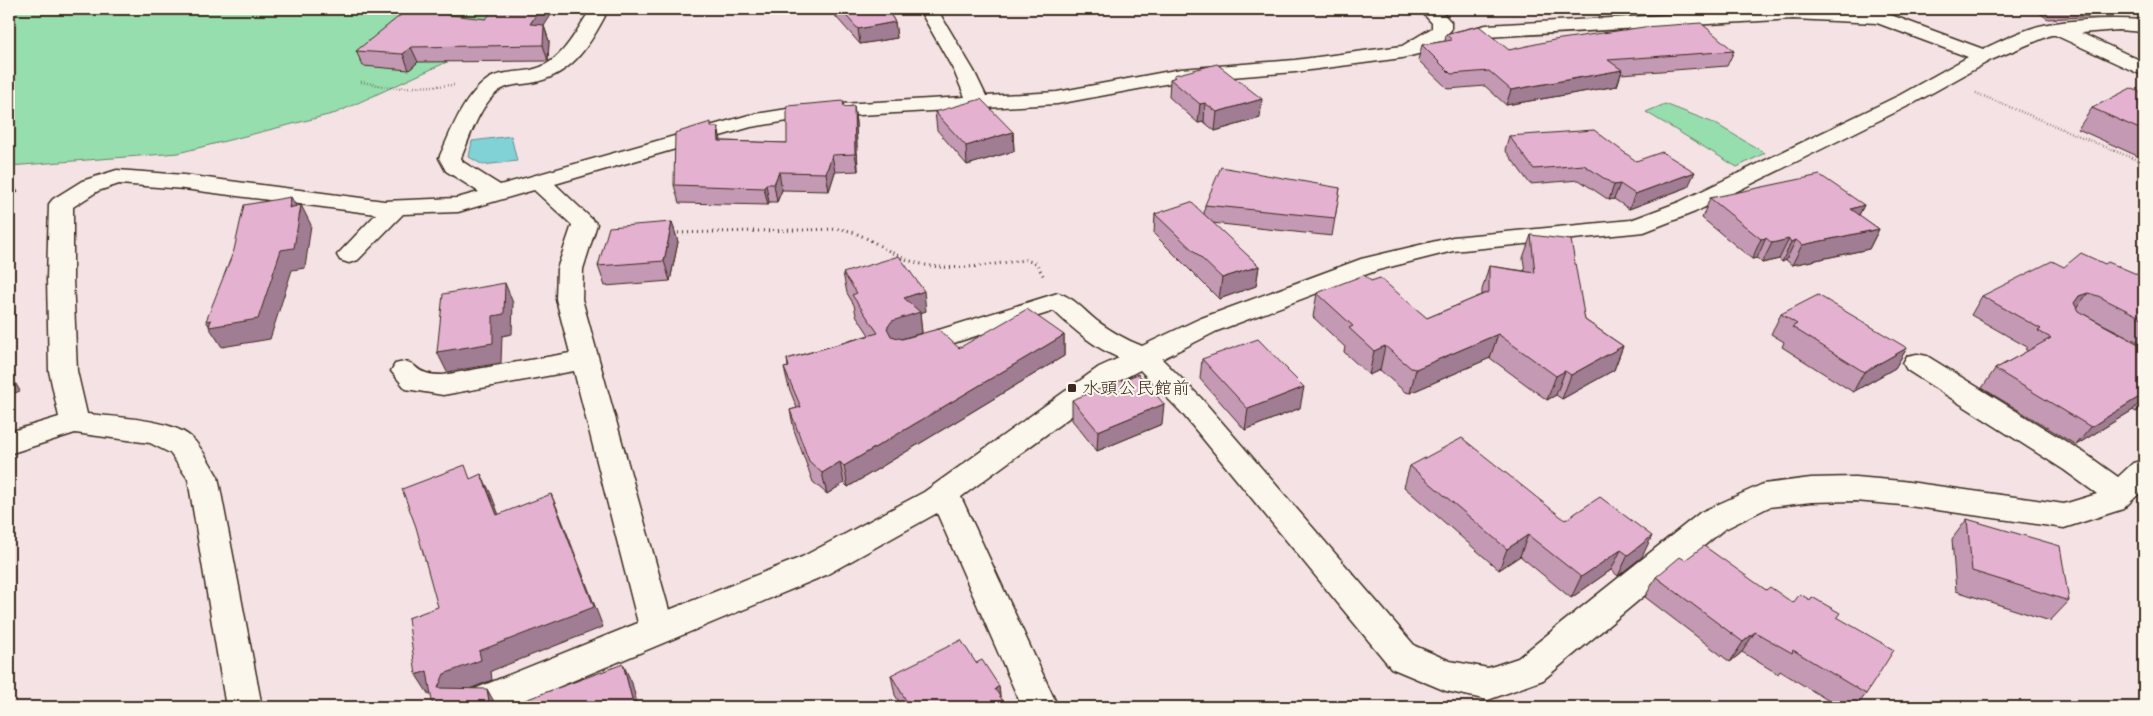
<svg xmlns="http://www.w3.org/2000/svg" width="2153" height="716" font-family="Itim,'Klee One',sans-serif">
	<rect width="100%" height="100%" fill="#f4e2e4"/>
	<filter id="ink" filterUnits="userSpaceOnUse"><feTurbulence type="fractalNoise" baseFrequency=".02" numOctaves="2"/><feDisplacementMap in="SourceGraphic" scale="10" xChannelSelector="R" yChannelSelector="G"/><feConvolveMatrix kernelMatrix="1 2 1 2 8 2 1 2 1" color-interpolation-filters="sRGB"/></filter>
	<g filter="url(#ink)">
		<path fill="#96dead" stroke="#688466" d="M9,9h553l-226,104 -158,40 -169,13z
			M1665,104l49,19 51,30 -28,14 -91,-55z"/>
		<path fill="#80d2d6" stroke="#648f8c" d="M511,136l6,25 -34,4 -14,-8 3,-16z"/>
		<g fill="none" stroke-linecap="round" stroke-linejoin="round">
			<defs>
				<path id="minor" d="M919,9h18l37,62 12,25 71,-4 124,-23 114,-9 107,-14 30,-18v-5l-13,-14h20l12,13v8l-5,5 40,-10 284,-16 110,2 103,38c20,-9 43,-21 65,-25 31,-5 65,-6 96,-4v12l-26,-2 -37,3 63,29v14l-89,-41h-4l-60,25 -77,43 -219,109 -51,20 -191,19 -75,19 -161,61 -55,28 39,39 214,248 35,15 38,7 30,-10 183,-146 62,-28 48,-6 44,-1 47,4 162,23 33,-10 -33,-24 -157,-100 -4,-7 4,-7 10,-2 10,2 159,98 32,23 15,-14 11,-3v29l-21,20 -59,19 -162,-23 -47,-4 -44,1 -42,5 -46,23 -180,150 -55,20 -42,-9 -55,-23 -210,-256 -41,-42 -21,11 -158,116 97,210h-36l-85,-194 -111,62 -316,132h-58l5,-11 181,-73 -64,-252 -131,24 -37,-6 -15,-18 4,-7c22,-6 16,5 31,9 5,2 12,2 17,2l127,-22 -14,-54 1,-30 15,-44 -38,-35 -76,22 -55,2 -45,46 -9,3 -9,-3 -3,-5 39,-41 -192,-25 -65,-5 -21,7 -25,16v72l4,92 10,43c27,3 86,5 105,24 10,10 19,27 26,39l44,230h-36l-38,-228 -18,-26 -20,-10 -75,-10 -66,21v-22l50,-15 -10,-46 -2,-92 2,-75 4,-5 29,-18 35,-11 67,5 200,26 73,-3 22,-6 -33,-21 -7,-13c12,-26 23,-60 48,-78 12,-9 30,-7 44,-10 30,-6 43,-36 58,-58h14l2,4c-17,32 -35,60 -74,67 -13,2 -25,1 -36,11 -17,16 -25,43 -34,64l2,4 37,23 249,-70 57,-9 159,-9 -11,-26zM1793,19l84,4 91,34 -68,38 -221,107 -48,18 -178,17 -92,22 -162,60 -57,27c-16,-6 -31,-15 -45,-25 -13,-10 -23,-24 -39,-28l-158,49 -4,6 4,6 10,3 144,-46c20,19 40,36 65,47l-20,9 -175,125 -122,65 -133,53 -87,-311 1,-30 14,-45 -42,-40 196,-57 55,-9 251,-14 124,-23 114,-9 107,-14 84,-21z"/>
			</defs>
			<use href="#minor" stroke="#3b2a1e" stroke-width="3"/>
			<path stroke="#3b2a1e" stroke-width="2.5" stroke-dasharray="0.5 2.5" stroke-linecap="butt" d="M361,82l34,6 59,-3
				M1976,93l168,70"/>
			<path stroke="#3b2a1e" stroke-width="3" stroke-dasharray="1 4" stroke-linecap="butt" d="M673,233l168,-4c23,4 41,20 62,29 39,17 81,7 122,2l11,3 8,14"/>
			<use href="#minor" fill="#fbf7ec" fill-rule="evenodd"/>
		</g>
		<path fill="#c499b3" stroke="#3b2a1e" d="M829,9h58l8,13 2,16 -37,6z
			M2033,9h105l-3,5 -87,5z
			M544,26l5,15 -1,20 -130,1 -9,8 -46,-4 -7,-15z
			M1446,34l63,16 225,1 -7,15 -106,8 -4,12 -111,19 -21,-19 -37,3 -30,-29 4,-15 23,-4z
			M1174,75l86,43 -45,13 -11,-9 -6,1 -29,-26 1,-18 4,-1z
			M2144,94v65l-66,-30 14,-21z
			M854,106l2,17 2,48 -23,1 -6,19 -47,-1 -5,12h-8l-1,3 -89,-2 -5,-18 48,-44 65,2 57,-36z
			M935,112l78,20 1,19 -47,14 -30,-35z
			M1509,136l127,25 52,26 -59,22 -15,-10 -5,1 -30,-20 -49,4 -25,-34z
			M1340,188l-8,48 -120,-13 47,43 -3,20 -37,13 -65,-65 1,-20 49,1 1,-10z
			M1710,198l154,7 -5,10 20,14 -10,20 -77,16 -6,-5 -4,2 -3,-3 -17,4 -5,-5 -5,1 -50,-41z
			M672,222l6,20 -8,39 -65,5 -7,-20z
			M1531,235l54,85 38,26 -9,24 -52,29 -6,-4 -9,5 -57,-42 -80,35 -5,-1 -25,-22 -11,5 -25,-23 1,-5 -32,-30 4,-24 54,-12 56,37 55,-23v-5l7,-24 36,5 -2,-13z
			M2105,264l39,13v68l-61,-31 61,33v59l-8,6 -3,-2 -57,35 -94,-57 13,-19 33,-18 -3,-2 2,-2 -56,-32 11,-19z
			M843,273l83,38 -6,2 2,20 -21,6 58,9 105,-13v21l-216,131 -4,-4 -17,11 -14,-12 -19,-52 -4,-20 7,-2 -8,-20 -5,-20 4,-1 -1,-8 82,-24 -13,-20 -2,-10 -7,-12z
			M1781,314l126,34 -12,20 -42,24 -71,-45 2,-5 -13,-8z
			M1202,359l86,13 12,36 -55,22 -45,-51z
			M1072,400l90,24 -65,27 -25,-31z
			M1410,466l155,54 77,37 -24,19 -7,-6 -40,28 -51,-42 -21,14 -95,-83z
			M1967,519l102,82 -19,20 -94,-30 -4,-52z
			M1685,560l81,30 27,13 44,14 29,77 -10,13h-17l-59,-36 -2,3 -36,-22 -12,10 -85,-65 11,-20z
			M976,663l23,23 1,11 7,10h-105l-7,-12 -4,-20z"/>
		<path fill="#a07d92" stroke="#3b2a1e" d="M540,9h15l-11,17 5,15 -1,20 -5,-16 -13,-21z
			M895,22l2,16 -37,6 -2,-15z
			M411,47l7,15 -9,8 -6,-16z
			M1622,70l-5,16 -111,19 5,-15z
			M1262,99l-2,19 -45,13 2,-19z
			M1205,103l-1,19 -6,1 2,-19z
			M854,106l2,17 2,48 -3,-17z
			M718,127l4,17 -3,-3z
			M1013,132l1,19 -47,14 -1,-19z
			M832,155l3,17 -6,19 -3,-18z
			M779,172l3,18 -5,12 -3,-18z
			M1695,172l-7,15 -59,22 6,-15z
			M9,176l7,11 -1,1 3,4 -9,8z
			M766,184l3,18 -1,3 -4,-17z
			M1620,184l-6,15 -5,1 5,-15z
			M291,197l9,16 1,-8 10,20 -6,43 -13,2 -22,69 -48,8 -13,-20h1l-4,-6 83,-113z
			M1864,205l-10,20 -3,-16z
			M672,222l6,20 -8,39 -6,-20z
			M1879,229l-10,20 -77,16 10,-20z
			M1766,238l-9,20 -5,1 9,-20z
			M1789,239l-10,20 -17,4 10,-20z
			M1796,240l-10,20 -4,2 9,-20z
			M1259,266l-3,20 -37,13 3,-21z
			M505,283l8,20 -1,31 -10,2 -1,27 -54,9 -10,-20 56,-36z
			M9,287l6,29 -6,2z
			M924,291l2,20 -6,2 2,20 -28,8 -5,7 -2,-20 17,-30z
			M2088,293l-14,18 -14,10 19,-25z
			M1498,334l-8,24 -80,35 6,-24z
			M1064,335v21l-216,131 -4,-21z
			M1385,346l-5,24 -11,5 5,-24z
			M1623,346l-9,24 -52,29 9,-24z
			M1907,348l-12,20 -42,24 11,-20z
			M1565,371l-9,24 -9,5 9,-24z
			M9,372l11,19 -10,4 3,7 -4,2z
			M1304,387l-4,21 -55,22 3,-21z
			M2144,394v3l-11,13 -57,35 15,-18z
			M2144,402v4l-8,6z
			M1164,404l-2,20 -65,27 1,-20z
			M840,462l4,21 -17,11 -5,-21z
			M481,474l10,20 16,42 -10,-21z
			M551,494l9,21 43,112 -112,44 1,9 -36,14 -16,-3 -11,4 -13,-20 11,-4 17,3 35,-23z
			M1528,535l-8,21 -21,14 8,-21z
			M1652,536l-10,21 -24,19 10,-21z
			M1621,550l-10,20 -40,28 10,-21z
			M1755,632l-13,20 -12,10 13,-20z
			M623,664l9,19 6,24h-4z
			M999,686l2,20 -6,-17z
			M487,689l10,18h-7z"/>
		<path fill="#e4b2d0" stroke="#3b2a1e" d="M494,9h46l-10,15 14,1 -1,20 -132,2 -8,7 -47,-3 51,-41 79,9z
			M840,9h47l8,13 -37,7z
			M1701,23l33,28 -126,9 14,10 -111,20 -22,-19 -38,3 -29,-29 30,-5 -6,-6 33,-8 30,24 45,-10 90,-13z
			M1217,64l45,35 -45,13 -12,-9 -5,1 -30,-25 6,-2 -2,-2z
			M2131,88l13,6v37l-52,-23z
			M981,99l32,33 -47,14 -31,-34z
			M843,101l1,6 10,-1 1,48 -23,1 -6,18 -47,-1 -5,12h-8l-2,4 -90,-3 1,-52 36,-11v5h7l1,14 68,2v-37z
			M1594,130l42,31 26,-9 33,20 -60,22 -15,-10 -6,1 -30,-20 -50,4 -25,-33z
			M1221,167l119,21 -5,30 -130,-13z
			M1820,175l44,30 -13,4 28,20 -77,16 -6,-5 -5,2 -2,-3 -17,4 -6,-5 -5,1 -51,-41z
			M291,197l-2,11 12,-3 -7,43 -13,2 -23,69 -49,8 2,-7 -5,1 28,-71 10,-45z
			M1191,202l68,64 -37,12 -67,-64z
			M672,222l-8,39 -66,5 11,-39z
			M1531,235l40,5 14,80 38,26 -52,29 -6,-4 -9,5 -58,-42 -82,35 -5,-1 -26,-22 -11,5 -25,-23 4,-2 -36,-33 47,-18 7,6 9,-3 47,40 62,-26v-26l46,7z
			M2081,253l24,11 3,-2 36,15v42l-46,-23 -10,-3 -9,3 -5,7 4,8 66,36v47l-53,33 -96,-58 56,-31 -13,-7 3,-2 -59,-33 70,-35 12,6z
			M899,256l25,35 -20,7 16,14 -28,9 -5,7 4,8 11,3 36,-10 21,19 68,-39 37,26 -220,131 -4,-4 -18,11 -13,-12 -19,-51 11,-3 -17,-39 5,-1 -2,-8 91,-26 -26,-38 5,-2 -14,-20z
			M505,283l-1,31 -11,2v27l-56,9 6,-58z
			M1818,295l89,53 -43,24 -72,-45 5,-3 -16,-10z
			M1258,339l30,31h-1l17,17 -56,22 -46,-50z
			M1138,374l26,30 -66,27 -26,-31z
			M1462,438l103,82 35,-23 52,39 -24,19 -7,-5 -40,27 -53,-42 -21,14 -97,-83z
			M465,465l5,14 11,-5 16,41 54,-21 43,113 -115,44 2,9 -37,14 -6,14 49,1 3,18h-57l-6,-36 -11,4 -8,-57 30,-11 -22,-80 -14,-38z
			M1967,519l93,27 9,55 -97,-30z
			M1704,546l62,44 4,-3 23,16 7,-9 10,6 2,-3 28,16 -3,4 57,33 -28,44 -73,-44 -1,3 -37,-21 -12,10 -87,-65 24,-20 5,3z
			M961,640l15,23 6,-3 17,26 -4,3 12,18h-97l-19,-32z
			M623,664l11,43h-128z"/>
	</g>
	<rect fill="#3b2a1e" stroke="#fbf7ec" stroke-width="2" x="1067" y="383" width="10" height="10" rx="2.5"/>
	<g text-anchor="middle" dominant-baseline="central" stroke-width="4" stroke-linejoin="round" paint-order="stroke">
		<g font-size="18" fill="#3b2a1e" stroke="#fbf7ec" text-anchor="start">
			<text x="1082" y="388">水頭公民館前</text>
		</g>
	</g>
	<rect width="2153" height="716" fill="none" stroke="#fbf7ec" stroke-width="30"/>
	<rect x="15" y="15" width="2123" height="686" fill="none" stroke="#3b2a1e" stroke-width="2" filter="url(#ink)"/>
</svg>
